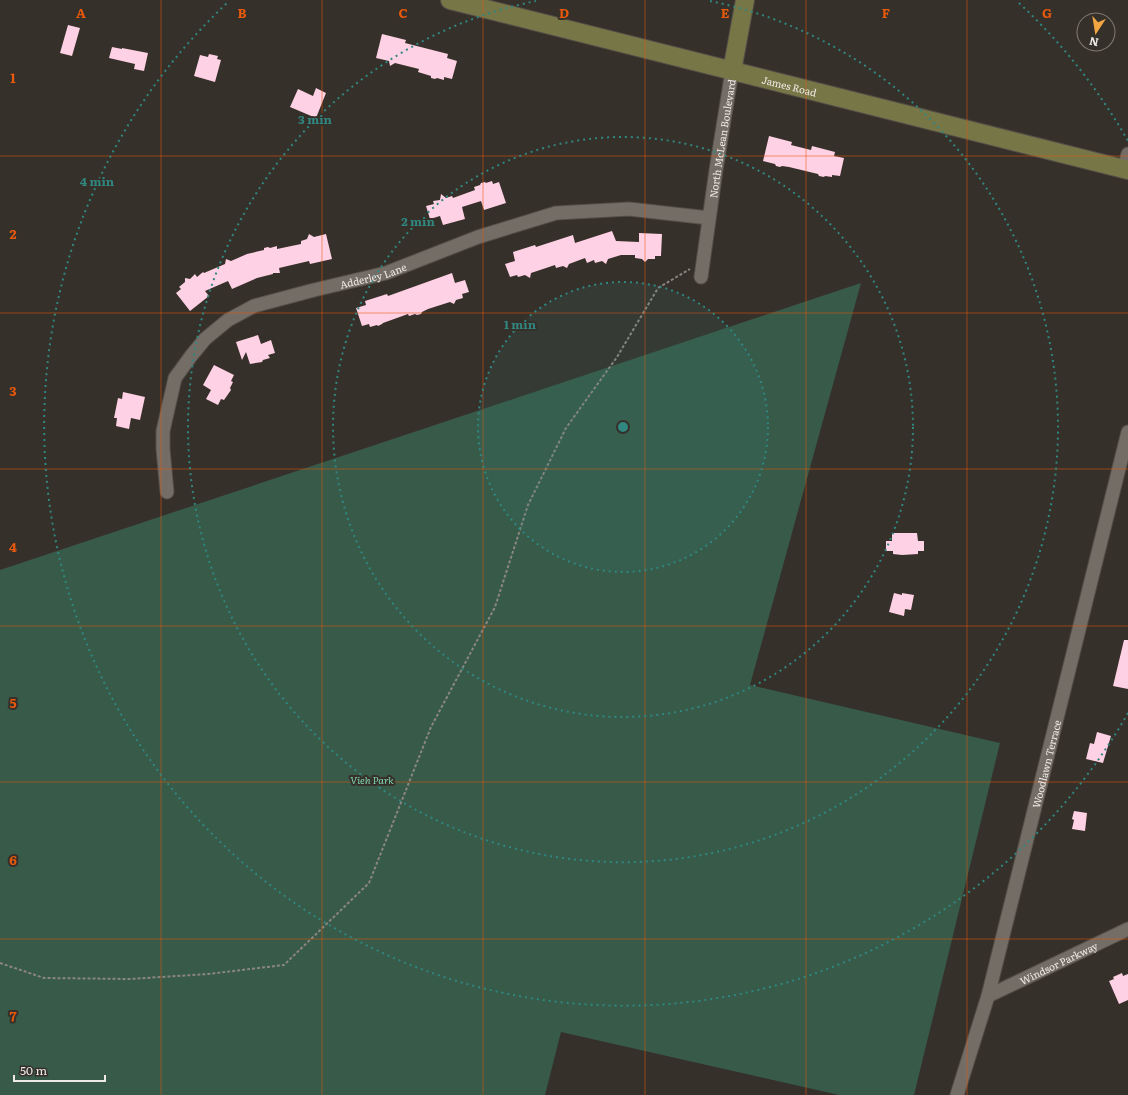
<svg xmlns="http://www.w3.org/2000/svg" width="1128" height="1095" font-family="Literata,serif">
	<rect width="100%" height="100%" fill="#36302a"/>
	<path fill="#375a49" d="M861,283l-111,402 250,58 -86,352h-75l-278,-63 -16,63h-545v-525z"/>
	<path fill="#ffd1e4" d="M68,25l12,3 -8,28 -12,-3z
		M382,34l24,6 -1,3 43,11 -1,4 10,3 -5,18 -8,-2v3l-7,-2 -2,1 -4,-1v-2l-13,-4 1,-3 -24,-6 -5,3 -1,-5 -13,-3z
		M112,47l10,2v-1l26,5 -4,18 -10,-2 1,-5 -26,-6z
		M209,54l9,2 -1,3 4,1 -6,22 -21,-6 6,-21 8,2z
		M316,88l10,5 -10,25 -26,-11 8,-18 15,7z
		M769,136l23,6 -1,3 20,5 1,-4 23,6 -1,4 10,2 -4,18 -8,-1v2l-7,-1 -1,1 -5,-1 -1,-2 -29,-7 -7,-1 -2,1 -4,-1 -1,-2 -12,-3z
		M492,181l1,3 6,-2 7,21 -22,7 -3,-9 -19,6 3,12 -22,6 -3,-9 -10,3 -4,-13 8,-2 -1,-3 7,-1 1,-6 5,4 6,-2 1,2 22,-8 -1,-3 6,-2 1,-2 4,-1 1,1z
		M612,231l4,10 23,1v-9l23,1 -1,22h-6v3h-7l-3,3 -3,-3 -7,-1v-3h-14l-13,4 -2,5 -4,-3 -7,2 -1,-3 -7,3 -2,-5 -16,6 -2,4 -4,-2 -7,2 -1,-3 -24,8 -1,5 -5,-3 -7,2 -1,-2 -7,2 -5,-13 10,-3 -2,-9 22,-7 1,2 37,-12 2,8z
		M309,234l5,3 12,-3 6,25 -22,5 -1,-3 -30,7 1,5h-7v1l-16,4 -25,11 -4,-8 -23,10 4,5 -19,15 -14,-18 5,-4 -2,-2 6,-5v-4l5,1 5,-5 2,3 6,-5 1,1 21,-9 1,-5 5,2 16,-7 17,-4v-2l4,-1 2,1 7,-2v3l24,-5v-3l6,-2z
		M452,273l3,10 10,-3 4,12 -7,2 1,4 -7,2 -2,4 -4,-2 -22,7 -6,3 -1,2 -4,1 -2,-1 -6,2 -1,-2 -25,9 -1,1 -4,2 -1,-1 -7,2 -1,-3 -7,2 -6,-18 10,-3 -1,-4 22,-7 1,2z
		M258,335l3,9 10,-4 4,13 -7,2 2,3 -7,2 -1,2 -12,2 -4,-12 -4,8 -6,-18z
		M214,365l20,10 -3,6 2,1 -3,6 1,2 -7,10 -3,-1 -3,6 -12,-6 5,-9 -8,-5z
		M123,392l22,5 -5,23 -9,-2 -2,11 -13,-3 1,-8h-3l4,-20 4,1z
		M892,533h25l1,8h6v10h-6v3l-16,1 -9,-1v-3h-7v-10h6z
		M894,593l8,2v-2l12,2 -3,15 -6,-1 -1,7 -15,-4z
		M1124,640h4v49l-15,-3z
		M1097,732l14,4 -8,27 -17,-4 4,-16 4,1z
		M1074,811l13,2 -2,18 -13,-2 2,-9 -2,-1z
		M1122,973l1,3 5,-2v26l-9,4 -10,-23 5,-2 -1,-2z"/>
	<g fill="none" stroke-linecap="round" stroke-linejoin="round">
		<defs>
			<g id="minor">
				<path d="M1124,169l4,-15"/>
				<path id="s1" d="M701,277l15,-107 16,-99"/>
				<path id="s2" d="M167,492l-4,-43v-18l12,-53 16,-22 14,-17 23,-19 26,-14 60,-16 72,-17 92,-36 78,-24 73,-4 80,9"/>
				<path id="s3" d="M988,996l140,-67"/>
				<path id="s4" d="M957,1095l31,-99 140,-564"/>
			</g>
			<g id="secondary">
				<path id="s5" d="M450,0l678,170"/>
				<path d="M732,71l13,-71"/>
			</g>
		</defs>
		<use href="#minor" stroke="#544f49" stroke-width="15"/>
		<use href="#secondary" stroke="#544f49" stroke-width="20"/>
		<path stroke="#8b8681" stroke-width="2" stroke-dasharray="3 2" stroke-linecap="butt" d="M0,963l44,15 86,1 78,-5 76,-9 85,-82 62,-156 64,-120 33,-102 38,-77 51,-71 41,-69 32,-19"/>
		<use href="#minor" stroke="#746d66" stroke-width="13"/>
		<use href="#secondary" stroke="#777647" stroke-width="18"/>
	</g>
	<path fill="none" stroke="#e8590c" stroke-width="1" stroke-opacity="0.55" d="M161,0v1095M322,0v1095M483,0v1095M645,0v1095M806,0v1095M967,0v1095M0,156h1128M0,313h1128M0,469h1128M0,626h1128M0,782h1128M0,939h1128"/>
	<circle cx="623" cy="427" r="145" fill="#308780" fill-opacity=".12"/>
	<g fill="none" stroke="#308780" stroke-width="2" stroke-dasharray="2 4">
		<circle cx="623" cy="427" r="145"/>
		<circle cx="623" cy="427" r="290"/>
		<path d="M710 1A435 435 0 1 1 536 1"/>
		<path d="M1128 713A580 580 0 1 1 227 3M1019 3A580 580 0 0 1 1128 141"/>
	</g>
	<g text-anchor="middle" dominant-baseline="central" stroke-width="4" stroke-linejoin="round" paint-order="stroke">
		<g font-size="10" fill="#eeeae6" stroke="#36302a">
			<text stroke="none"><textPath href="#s5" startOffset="350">James Road</textPath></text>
			<text stroke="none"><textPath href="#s1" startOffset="140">North McLean Boulevard</textPath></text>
			<text stroke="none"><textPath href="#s2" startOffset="347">Adderley Lane</textPath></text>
			<text stroke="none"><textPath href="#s4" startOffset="343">Woodlawn Terrace</textPath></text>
			<text stroke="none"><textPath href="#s3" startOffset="78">Windsor Parkway</textPath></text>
		</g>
		<g font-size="10" font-style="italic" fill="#80d6af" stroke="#36302a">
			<text x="372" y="779">Vieh Park</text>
		</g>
	</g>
	<g font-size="13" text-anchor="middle" font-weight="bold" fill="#e8590c" stroke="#36302a" stroke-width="4" stroke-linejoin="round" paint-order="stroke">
		<text x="81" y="18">A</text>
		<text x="242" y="18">B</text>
		<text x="403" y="18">C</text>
		<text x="564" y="18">D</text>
		<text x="725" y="18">E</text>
		<text x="886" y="18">F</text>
		<text x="1047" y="18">G</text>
		<text x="13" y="83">1</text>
		<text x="13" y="239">2</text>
		<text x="13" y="396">3</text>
		<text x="13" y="552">4</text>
		<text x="13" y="708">5</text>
		<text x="13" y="865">6</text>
		<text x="13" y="1021">7</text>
	</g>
	<circle cx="623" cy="427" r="6" fill="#308780" stroke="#36302a" stroke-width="2"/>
	<g font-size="12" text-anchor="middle" font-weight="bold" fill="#308780" stroke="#36302a" stroke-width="4" stroke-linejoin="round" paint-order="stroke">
		<text x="315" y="124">3 min</text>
		<text x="97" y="186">4 min</text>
		<text x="418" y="226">2 min</text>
		<text x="520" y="329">1 min</text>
	</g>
	<g transform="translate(1096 32) rotate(192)"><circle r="19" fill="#36302a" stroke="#807a75"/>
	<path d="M0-3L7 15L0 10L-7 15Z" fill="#f2a541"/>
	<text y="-6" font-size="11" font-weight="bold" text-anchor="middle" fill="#eeeae6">N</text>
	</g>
	<path d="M14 1075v6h91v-6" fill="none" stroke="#eeeae6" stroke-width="2"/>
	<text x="20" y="1075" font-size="12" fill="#eeeae6" stroke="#36302a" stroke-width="3" paint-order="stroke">50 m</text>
</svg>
